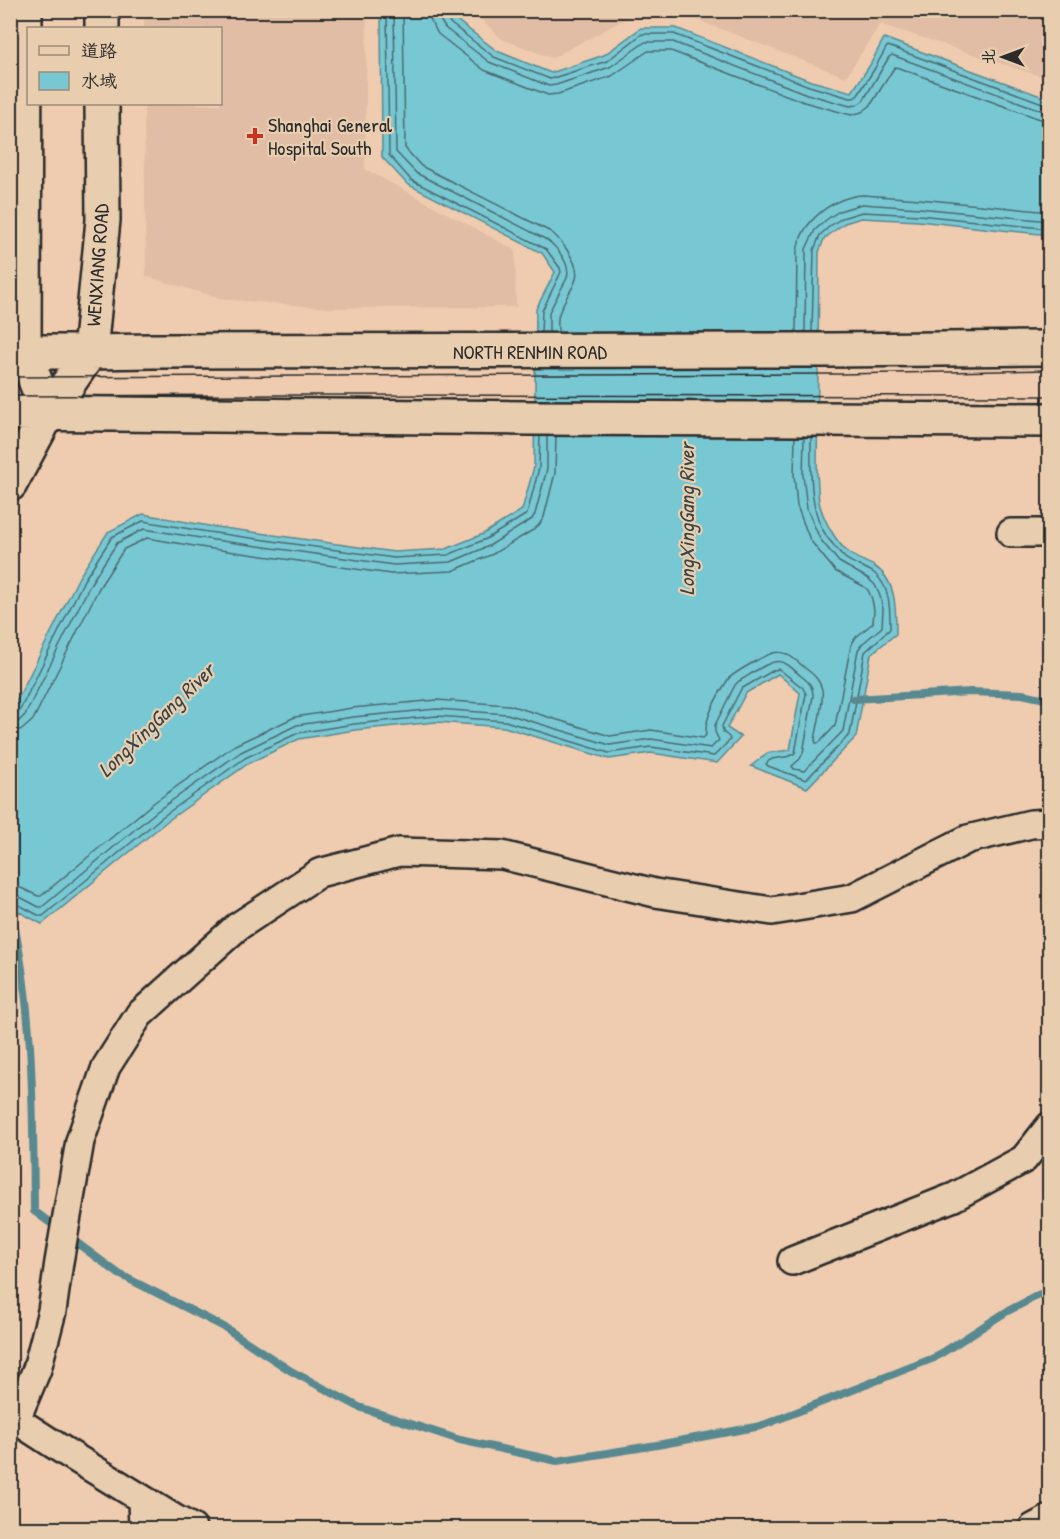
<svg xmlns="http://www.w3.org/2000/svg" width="1060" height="1539" font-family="'Patrick Hand','LXGW WenKai TC',sans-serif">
	<rect width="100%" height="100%" fill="#efccaf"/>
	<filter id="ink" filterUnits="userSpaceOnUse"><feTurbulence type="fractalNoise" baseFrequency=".0167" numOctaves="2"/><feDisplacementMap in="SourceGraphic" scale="12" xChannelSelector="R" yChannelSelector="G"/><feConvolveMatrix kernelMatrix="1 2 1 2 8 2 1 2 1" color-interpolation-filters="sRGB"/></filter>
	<g filter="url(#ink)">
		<path fill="#e0bda4" d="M144,11h223l-2,158 150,81 1,57 -187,1 -107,-9 -76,-23 -2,-172h76v-76h-76z
			M472,11h577v68l-169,-55 -34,53 -162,-62 -53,1 -79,42 -50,-19z"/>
		<path fill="#78c8d4" stroke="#598990" stroke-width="1.5" d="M381,11h69l4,7 43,33 54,22 53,-18 37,-27h35l135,53 41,11 18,-27 14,-27 165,61v136l-131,-14 -57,-3 -16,5 -11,8 -10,8 -5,13 -2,222c1,9 1,19 2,28 4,17 17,41 31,52 7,5 17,8 24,12 23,14 22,44 22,68l-25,20 -15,83 -49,51 -56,-22 17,-13 22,-3 10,-57 -22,-19 -32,19 -19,35 14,9 -24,26 -66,-10 -42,6 -105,-32 -68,-5 -81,8 -56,9 -50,24 -83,59 -124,102 -28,-15 -3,1 -1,-196 69,-137 29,-45 35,-18 66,12 185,26 52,-3 37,-15 39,-24 12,-43 2,-158 19,-37 -13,-19 -135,-69 -25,-27z"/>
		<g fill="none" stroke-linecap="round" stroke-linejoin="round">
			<path stroke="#4a6a6f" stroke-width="1.5" d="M387,10l2,145 22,25 135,69 14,19 1,4 -19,39 -1,21
				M394,10l2,142 20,21 131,67c11,8 24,25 20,38l-18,34v20
				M403,10l2,138 16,18 130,66c7,5 11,11 16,18 22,32 1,35 -8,64 -2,5 -1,13 -1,18
				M429,10l2,11 7,13 46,36 64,25 10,-1 54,-18 36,-25h23l133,51 47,13 11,-3 8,-6 24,-38 2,-1 144,52 10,2
				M438,10l1,8 6,10 44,34 60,24 7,-1 54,-18 35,-25h28l134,52 43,12 7,-1 6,-4 26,-44 3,-2 151,56 7,1
				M445,10l1,5 4,8 44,34 56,22 57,-18 35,-27h32l135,52 41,12h4l4,-3 17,-27 11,-20 2,-2 157,58h5
				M796,332l1,-80c4,-31 36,-55 66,-57l57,4 130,13
				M805,332l1,-83 9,-19 11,-10 13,-9 23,-7 57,4 131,13
				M812,332l2,-82 6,-15 10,-9 12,-8 20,-6 57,3 131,14
				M10,715h5l4,-3 65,-132 28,-43 31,-16 65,11 186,26 54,-3 38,-16 41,-25 12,-46 1,-32
				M10,723l9,-2 6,-6 66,-132 26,-40 27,-14 63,10 187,26 57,-3 38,-16 43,-27 3,-5 12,-45v-33
				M10,732l13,-3 10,-9 66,-132 25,-39 23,-11 59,10 185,26 61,-3 41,-17 40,-24 6,-5 5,-8 11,-44 1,-37
				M10,887l11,1 17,8h3l111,-92 83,-59 60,-28 57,-9 85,-8 72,5 101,31 41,-6 52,8 3,-3c-2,-17 13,-42 23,-57 7,-6 15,-10 23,-15 27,-15 30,-15 53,5 8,6 15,12 17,22 2,12 -5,37 -7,50l1,3h3l16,-17 16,-81 5,-8 17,-14 1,-13 -2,-11 -4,-9 -5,-4 -28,-15 -25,-31 -13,-34 -3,-31 1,-38
				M10,896h8l21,11h3l115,-96 84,-59 56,-27 56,-8 84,-8 70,5 103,31 41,-6 60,9 8,-8 -4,-8v-7l20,-40 4,-4c10,-5 32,-23 43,-19 7,2 14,10 19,14 8,6 12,10 12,20l-10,57 -3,6 -8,7 2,3 10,2 39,-40 15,-81 4,-6 20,-17 1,-18 -3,-13 -5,-11 -6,-6 -30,-17 -19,-23 -13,-30 -4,-34 1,-38
				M10,904h7l23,12h3l119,-99 83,-59 53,-25 56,-9 83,-8 68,5 104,32 42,-6 63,9 16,-16 -1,-3 -6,-5 -1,-6 19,-37 33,-19 5,-1 24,19 3,6 -11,59c-9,8 -23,1 -29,11l2,2 38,14 44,-46 15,-82 25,-23c0,-19 1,-42 -16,-56 -8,-6 -20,-8 -29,-15 -6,-6 -13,-15 -18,-21 -19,-28 -16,-68 -16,-100"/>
			<path stroke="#598990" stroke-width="8" d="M854,699l117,-7 51,2 28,6
				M10,906c24,100 23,202 24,305l26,19
				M69,1237l50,37 105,53 67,44 68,36 101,33 97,21 100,-16 104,-19 173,-68 72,-46 44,-23"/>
			<defs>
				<path id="street" d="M1011,533h39
					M792,1261l162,-64 70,-38 26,-33
					M10,1416l54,35 111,68 17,9
					M16,1419l21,-50 15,-58 7,-49 21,-121 26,-74 33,-52 98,-88 82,-54 80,-21 103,3 153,38 117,18 80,-13 116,-59 63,-15 19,-1
					M142,1500l1,28
					M1033,1528l17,-9"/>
				<path id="secondary" d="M25,10l-1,342 24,61
					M102,10v18
					M10,352h80l62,-1 677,-1 221,-2
					M10,413l521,5 519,2
					M10,484l38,-71 42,-61 13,-132 -1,-116"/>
			</defs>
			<use href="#street" stroke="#2b2b2b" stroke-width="32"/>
			<use href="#secondary" stroke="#2b2b2b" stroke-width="38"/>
			<use href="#street" stroke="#e8cdaf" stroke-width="27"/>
			<use href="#secondary" stroke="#e8cdaf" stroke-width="33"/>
			<path stroke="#2b2b2b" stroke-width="1.5" d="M10,377l832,-3 208,-4
				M10,396l271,-1 769,1"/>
		</g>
	</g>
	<path fill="#c8321e" stroke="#e8cdaf" stroke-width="2" d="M252 127h6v6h6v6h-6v6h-6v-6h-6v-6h6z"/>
	<g text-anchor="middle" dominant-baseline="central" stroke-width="4.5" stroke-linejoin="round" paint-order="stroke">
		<g font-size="20" fill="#2b2b2b" stroke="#e8cdaf" text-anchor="start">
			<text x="268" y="124">Shanghai General<tspan x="268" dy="23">Hospital South</tspan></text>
		</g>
		<g font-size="20" fill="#2b2b2b" stroke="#e8cdaf">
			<text transform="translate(97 265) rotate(-86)">WENXIANG ROAD</text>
			<text x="530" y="351">NORTH RENMIN ROAD</text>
		</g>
		<g font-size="21" font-style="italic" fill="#374344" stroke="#e8cdaf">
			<text transform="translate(686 519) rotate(-90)">LongXingGang River</text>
			<text transform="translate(156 720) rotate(-44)">LongXingGang River</text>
		</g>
	</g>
	<rect width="1060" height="1539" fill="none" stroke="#e8cdaf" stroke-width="36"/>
	<rect x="18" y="18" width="1024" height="1503" fill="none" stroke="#2b2b2b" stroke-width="2" filter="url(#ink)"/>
	<rect x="27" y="27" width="195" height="78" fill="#e8cdaf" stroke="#9c8c7a" stroke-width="1.5"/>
	<rect x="39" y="46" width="30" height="9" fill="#e8cdaf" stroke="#9c8c7a" stroke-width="1.5"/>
	<text x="81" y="57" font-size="18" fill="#2b2b2b">道路</text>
	<rect x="39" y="72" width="30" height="18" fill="#78c8d4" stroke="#9c8c7a" stroke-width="1.5"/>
	<text x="81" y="87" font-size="18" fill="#2b2b2b">水域</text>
	<g transform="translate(1003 57) rotate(270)" stroke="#e8cdaf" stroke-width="4.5" paint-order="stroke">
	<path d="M0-4.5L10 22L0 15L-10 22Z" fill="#2b2b2b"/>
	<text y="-9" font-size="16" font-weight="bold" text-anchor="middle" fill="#2b2b2b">北</text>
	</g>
</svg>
